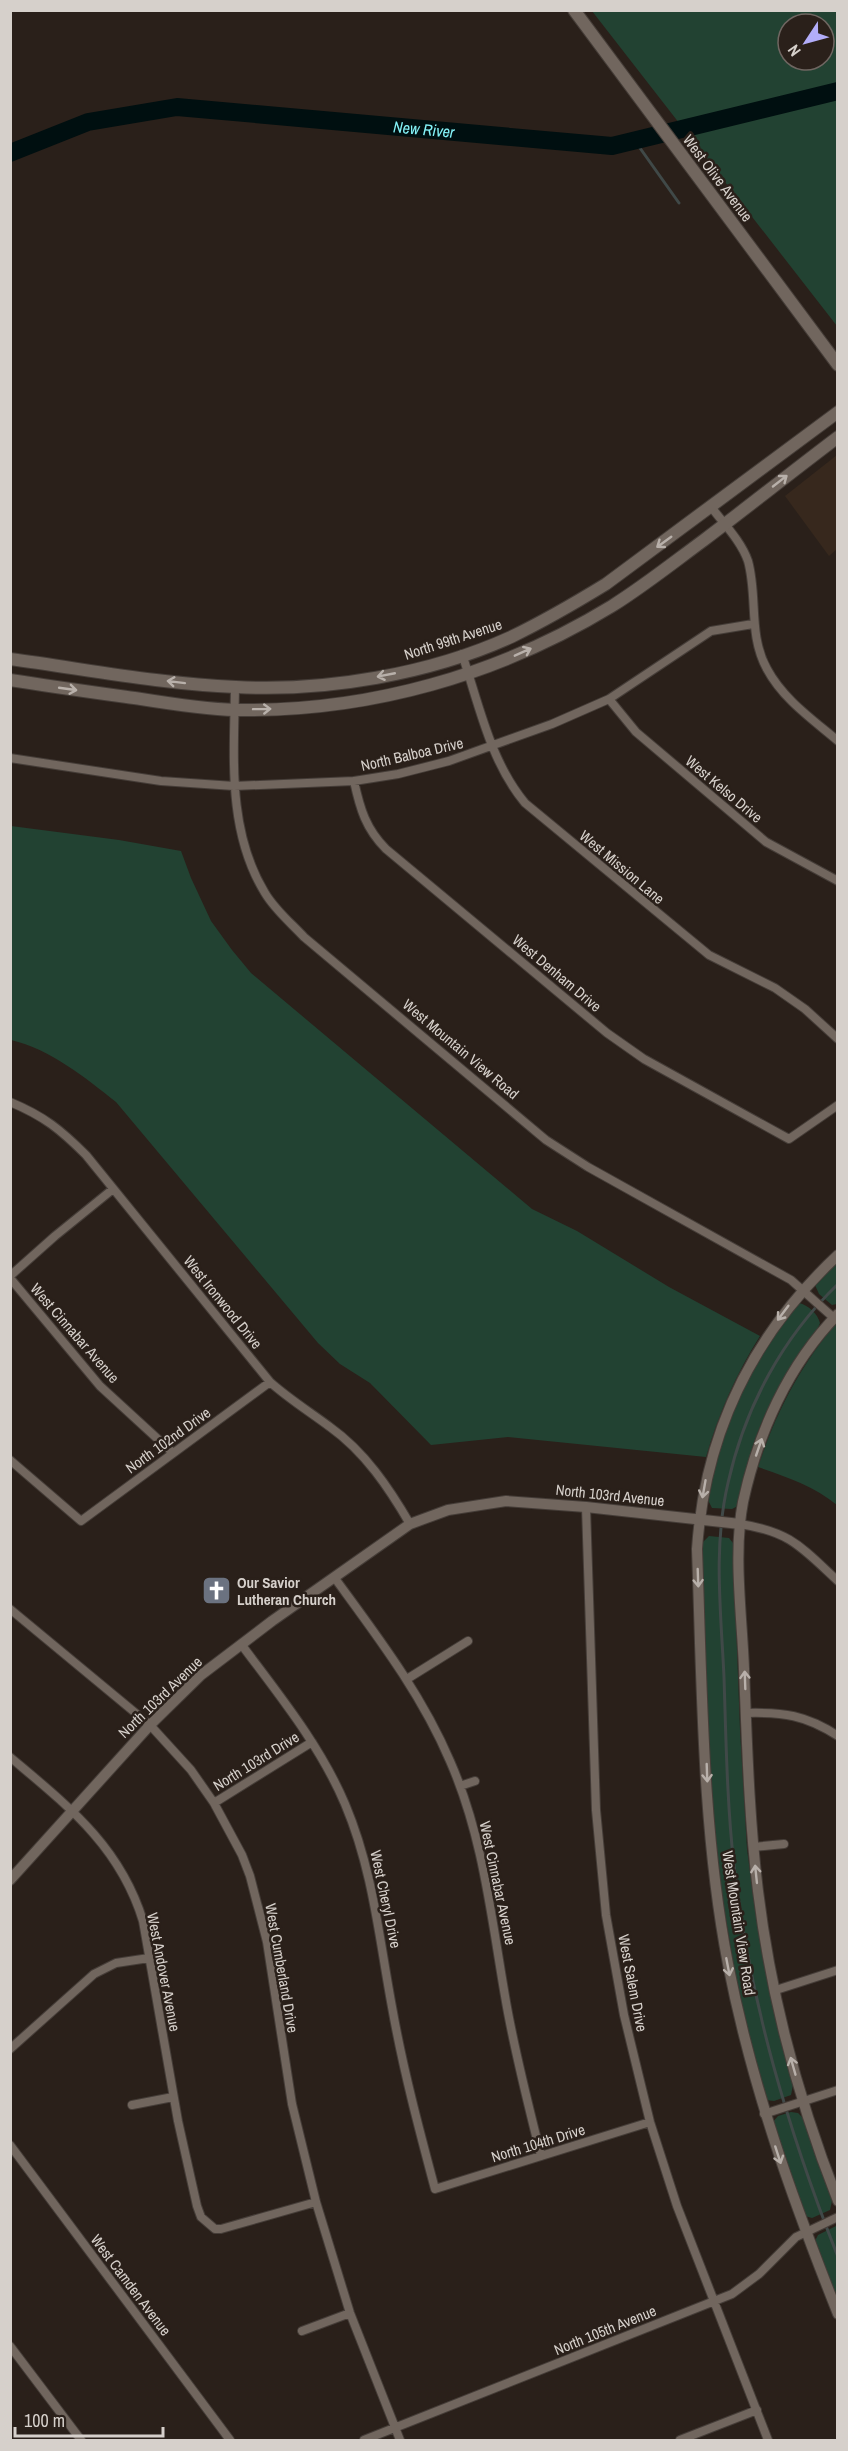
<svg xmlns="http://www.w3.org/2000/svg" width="848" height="2451" font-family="'Archivo Narrow',sans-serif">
	<rect width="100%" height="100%" fill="#2a201a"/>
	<path fill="#37281d" d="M837,455v94l-8,7 -44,-60z"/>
	<path fill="#224232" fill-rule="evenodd" d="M592,11h245v315zM788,24h36v36h-36z
		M11,826l108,14 62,11 10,27 20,43 21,29 19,23 281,236 45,22 92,56 91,49c-24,38 -41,77 -54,121l-198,-20 -77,8 -61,-62 -30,-19 -22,-21 -202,-241c-30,-24 -66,-53 -105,-62z
		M837,1262v42l-5,1 -13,-11 -4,-9z
		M799,1303c9,2 19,11 21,20l-2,5c-28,38 -52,76 -66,121 -6,18 -8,40 -16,58l-4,2 -20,-1 -5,-10 12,-46 17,-50 40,-74z
		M837,1322v183c-23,-19 -50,-28 -79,-38 18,-55 42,-101 79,-145z
		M709,1536l20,2 4,5 7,187 7,119 8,61 13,71 25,104 -2,10 -17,6 -8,-1 -25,-92 -23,-136 -7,-78 -9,-223v-28z
		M791,2112l7,1 5,5 29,83 -2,9 -18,8 -7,-2 -33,-93 6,-7z
		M836,2226l1,1v75l-22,-61 3,-6z"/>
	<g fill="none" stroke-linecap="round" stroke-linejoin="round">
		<path stroke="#404948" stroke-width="3" d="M635,141l44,62
			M838,1284c-56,54 -93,123 -110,199 -15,63 -7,130 -4,194 2,63 3,127 10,189 16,136 54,264 104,391"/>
		<path stroke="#000f10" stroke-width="18" id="s1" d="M10,153l78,-31 89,-15 435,39 226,-55"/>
		<defs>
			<path id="minor" d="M712,508c12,16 29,33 36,53 10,36 0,74 19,108 16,30 45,50 71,72
				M462,654c17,50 28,107 63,149l184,152 66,33 30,21 33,30
				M235,687c-1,70 -8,144 30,206 10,17 26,30 39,44l242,203 42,27 203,113 43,38
				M609,699l27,33 130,110 72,39
				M10,758l151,23 73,5 120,-5 44,-7 51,-13 103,-37 57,-25 102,-68 42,-7
				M354,781c6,28 12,48 32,68l221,184 37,26 145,80 49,-34
				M10,1102c34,14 51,28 76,53l184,227c19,17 40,30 60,45 35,25 59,61 80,97
				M10,1276l45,-40 58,-47
				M10,1278l90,108 73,67
				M10,1460l71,61 189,-139
				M586,1507l10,303 10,105 18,100 26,107 27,84 91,234
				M740,1524c51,8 61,23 98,57
				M334,1577c43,59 87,116 116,184 33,75 41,155 55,235 9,54 23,107 36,160
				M10,1609l140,116 41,45 23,33 28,52 8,21 17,66 25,162 24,98 34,111 50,127
				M241,1644c38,51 79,101 104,160 28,66 34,134 47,203 11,62 27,122 43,182l215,-67
				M407,1679l61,-38
				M746,1713c37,-1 60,2 92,23
				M10,1757c58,49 110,89 133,164l35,200 19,85 4,11 14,12h6l95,-27
				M460,1786l15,-5
				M214,1803l98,-61
				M753,1847l31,-3
				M776,1990l62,-20
				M10,2049l84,-75 22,-11 33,-5
				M132,2105l41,-8
				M764,2114l74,-24
				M10,2145l220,295
				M302,2331l48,-18
				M10,2346l71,94
				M364,2440l368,-146 27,-20 37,-37 42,-20
				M680,2440l77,-30"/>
			<path id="tertiary" d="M838,1255c-86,80 -133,177 -141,294 5,136 5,282 31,415 24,123 64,234 110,350
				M838,1314c-50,51 -80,119 -95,188 -10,52 -1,114 1,167 3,74 5,149 14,222 13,106 41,211 80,310
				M10,1880l140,-155 51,-50 71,-54 138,-97 38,-14 58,-9 80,6 154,17"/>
			<path id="secondary" d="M574,10l264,355
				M10,659c75,10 151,25 226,28 89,5 194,-13 275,-50 33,-16 64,-34 95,-53l232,-172
				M10,680c44,7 88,13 131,19 31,5 63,10 95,11 133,2 263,-35 376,-104 32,-20 62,-44 92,-66 45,-34 89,-69 134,-103"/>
		</defs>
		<use href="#minor" stroke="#453d38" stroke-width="10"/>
		<use href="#tertiary" stroke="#453d38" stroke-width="12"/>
		<use href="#secondary" stroke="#453d38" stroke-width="14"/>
		<use href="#minor" stroke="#71665e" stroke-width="8"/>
		<use href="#tertiary" stroke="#71665e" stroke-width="10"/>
		<use href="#secondary" stroke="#71665e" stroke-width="12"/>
	</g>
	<defs><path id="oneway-shaft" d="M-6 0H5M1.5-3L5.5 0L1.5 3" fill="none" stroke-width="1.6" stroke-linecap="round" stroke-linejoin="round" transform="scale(1.5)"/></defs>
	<g stroke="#b8b0aa">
		<use href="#oneway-shaft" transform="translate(780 481) rotate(-38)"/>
		<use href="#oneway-shaft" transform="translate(664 542) rotate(144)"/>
		<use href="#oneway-shaft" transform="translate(523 652) rotate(-24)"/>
		<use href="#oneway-shaft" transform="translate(386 675) rotate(169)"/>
		<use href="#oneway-shaft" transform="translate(176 682) rotate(-173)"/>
		<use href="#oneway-shaft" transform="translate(68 689) rotate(8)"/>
		<use href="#oneway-shaft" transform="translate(262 709) rotate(-1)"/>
		<use href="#oneway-shaft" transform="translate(783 1313) rotate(127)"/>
		<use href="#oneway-shaft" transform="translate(759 1447) rotate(-71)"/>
		<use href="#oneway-shaft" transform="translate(704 1489) rotate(100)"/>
		<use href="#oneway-shaft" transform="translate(698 1578) rotate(88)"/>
		<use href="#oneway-shaft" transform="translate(745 1680) rotate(-92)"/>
		<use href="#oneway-shaft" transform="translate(707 1773) rotate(88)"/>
		<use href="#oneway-shaft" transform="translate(756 1874) rotate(-96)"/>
		<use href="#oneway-shaft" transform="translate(728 1967) rotate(79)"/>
		<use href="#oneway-shaft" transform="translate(793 2066) rotate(-106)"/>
		<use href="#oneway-shaft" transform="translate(778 2155) rotate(72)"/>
	</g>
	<defs>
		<symbol id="church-square" viewBox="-11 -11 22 22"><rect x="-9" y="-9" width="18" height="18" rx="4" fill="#6b7280" stroke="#2a201a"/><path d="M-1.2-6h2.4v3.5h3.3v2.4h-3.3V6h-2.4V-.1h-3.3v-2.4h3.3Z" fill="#fff"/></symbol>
	</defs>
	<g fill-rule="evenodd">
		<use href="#church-square" x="200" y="1574" width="33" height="33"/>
	</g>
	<g text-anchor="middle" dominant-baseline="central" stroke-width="5" stroke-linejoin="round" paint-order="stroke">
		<g font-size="15" fill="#d6d0cb" stroke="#2a201a">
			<text transform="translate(718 178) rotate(53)">West Olive Avenue</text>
			<text transform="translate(453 639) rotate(-18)">North 99th Avenue</text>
			<text transform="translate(412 754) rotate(-13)">North Balboa Drive</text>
			<text transform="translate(724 789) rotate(40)">West Kelso Drive</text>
			<text transform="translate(622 867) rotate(40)">West Mission Lane</text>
			<text transform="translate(557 973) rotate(40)">West Denham Drive</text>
			<text transform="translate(461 1049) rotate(40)">West Mountain View Road</text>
			<text transform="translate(223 1302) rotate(51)">West Ironwood Drive</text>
			<text transform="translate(75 1333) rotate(49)">West Cinnabar Avenue</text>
			<text transform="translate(168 1440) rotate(-36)">North 102nd Drive</text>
			<text transform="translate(610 1495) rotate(6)">North 103rd Avenue</text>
			<text transform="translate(160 1697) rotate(-44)">North 103rd Avenue</text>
			<text transform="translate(256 1761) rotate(-32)">North 103rd Drive</text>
			<text transform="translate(498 1883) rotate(78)">West Cinnabar Avenue</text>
			<text transform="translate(386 1899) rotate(78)">West Cheryl Drive</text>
			<text transform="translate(739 1923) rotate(81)">West Mountain View Road</text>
			<text transform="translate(282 1968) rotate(80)">West Cumberland Drive</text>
			<text transform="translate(164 1972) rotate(79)">West Andover Avenue</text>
			<text transform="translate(633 1983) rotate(79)">West Salem Drive</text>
			<text transform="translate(538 2143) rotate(-17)">North 104th Drive</text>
			<text transform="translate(131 2285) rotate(53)">West Camden Avenue</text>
			<text transform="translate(605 2330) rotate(-22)">North 105th Avenue</text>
		</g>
		<g font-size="15" font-weight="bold" fill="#d6d0cb" stroke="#2a201a" text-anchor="start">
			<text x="237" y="1582">Our Savior<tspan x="237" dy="17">Lutheran Church</tspan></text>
		</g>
		<g font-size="16" font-style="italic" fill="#84f3f8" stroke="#2a201a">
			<text stroke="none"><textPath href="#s1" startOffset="422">New River</textPath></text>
		</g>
	</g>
	<rect width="848" height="2451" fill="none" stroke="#d6d0cb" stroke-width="24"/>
	<g transform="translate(806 42) rotate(234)"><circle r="28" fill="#2a201a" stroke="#6f6661" stroke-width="1.5"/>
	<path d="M0-4.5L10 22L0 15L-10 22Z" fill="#b2adf9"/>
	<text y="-9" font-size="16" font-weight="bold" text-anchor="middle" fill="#d6d0cb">N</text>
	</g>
	<path d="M15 2427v9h148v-9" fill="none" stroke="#d6d0cb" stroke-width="3"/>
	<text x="24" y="2427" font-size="18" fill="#d6d0cb" stroke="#2a201a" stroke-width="4.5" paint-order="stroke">100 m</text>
</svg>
